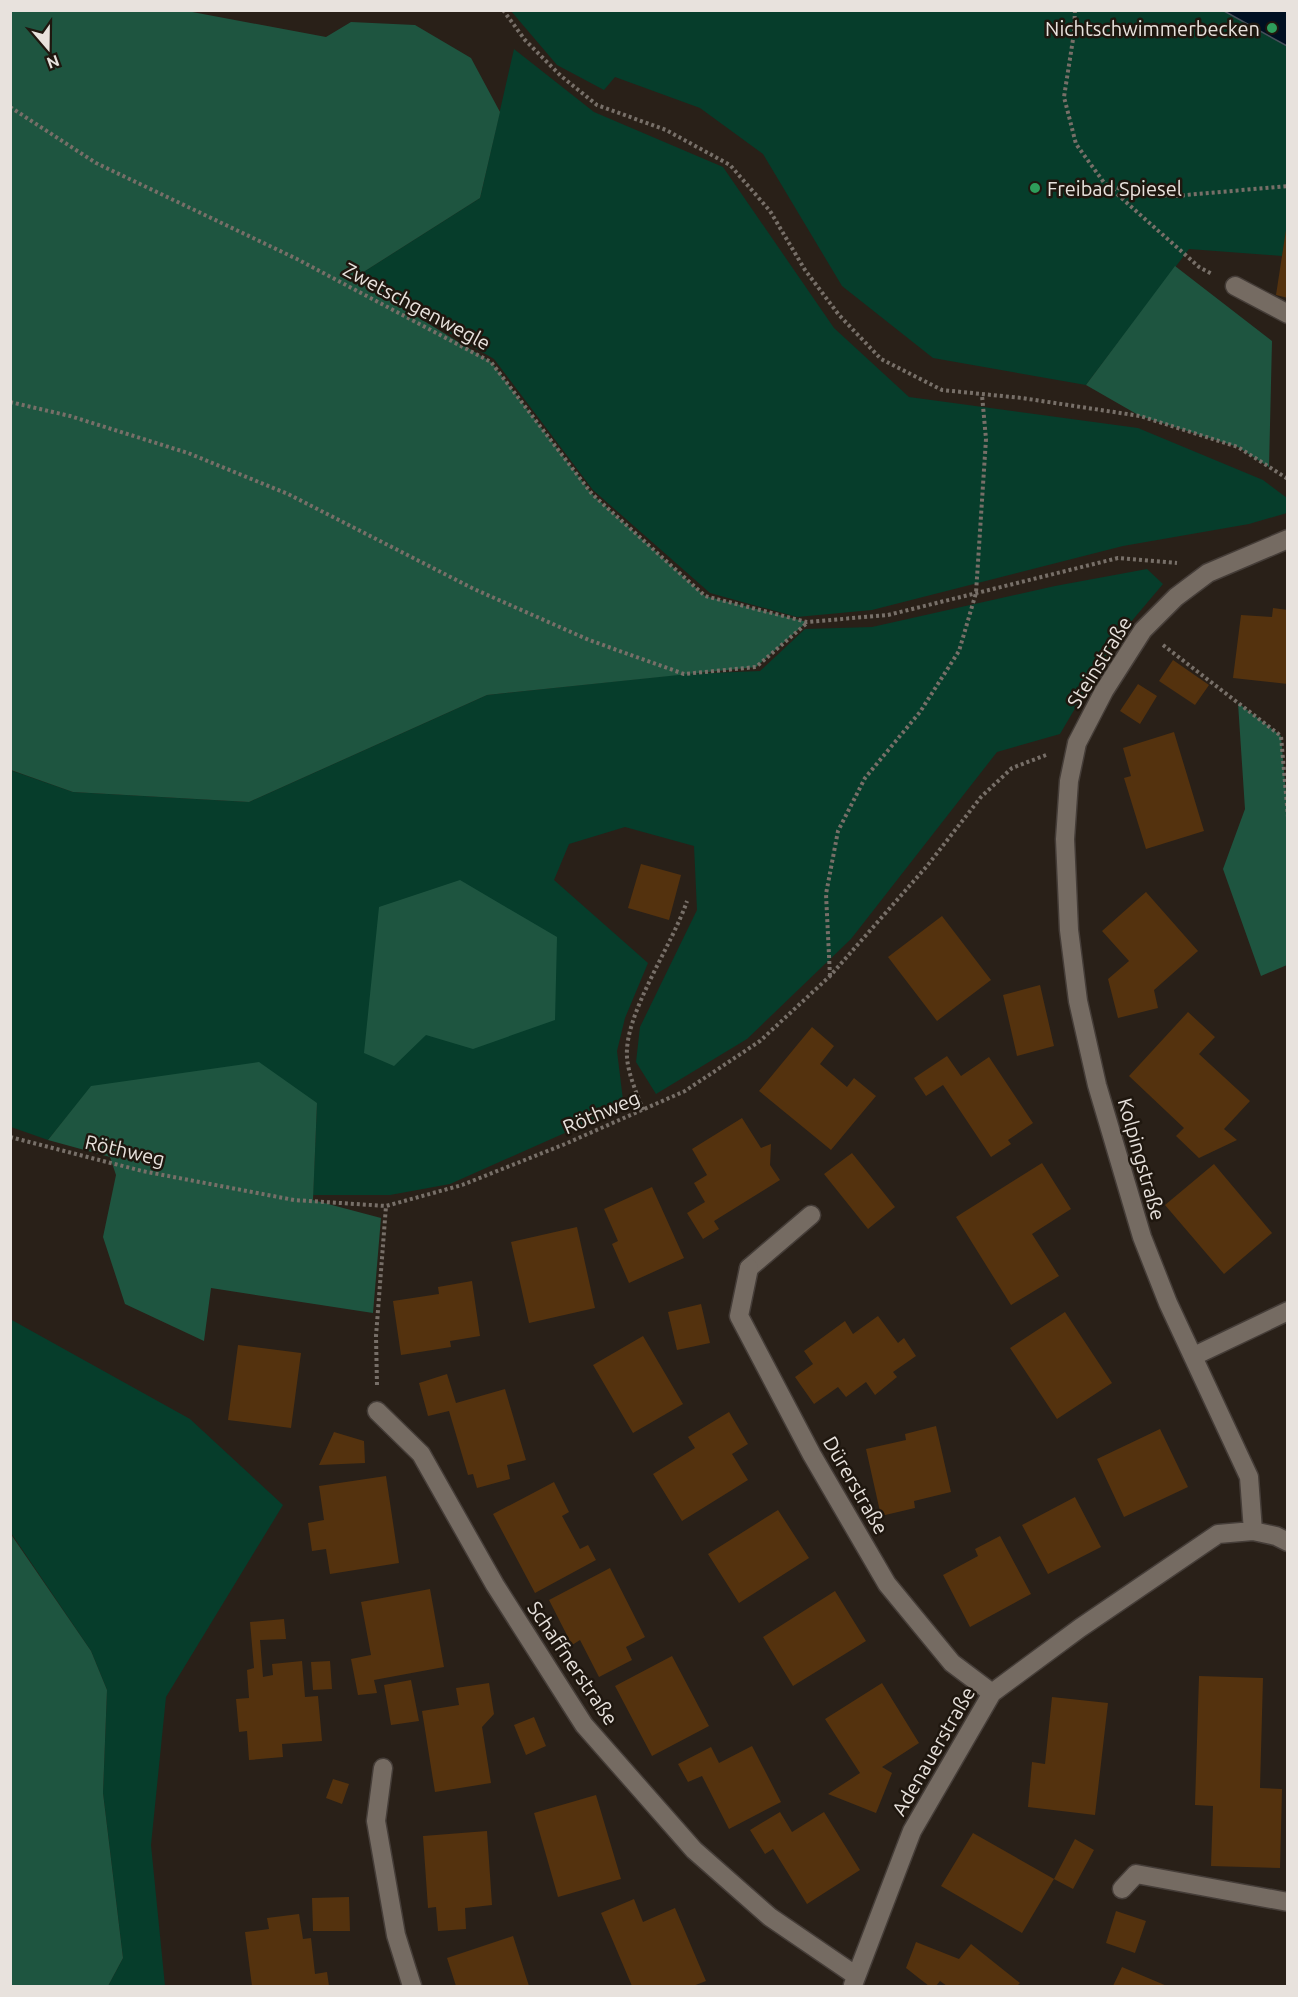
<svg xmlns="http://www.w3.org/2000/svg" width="1298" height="1997" font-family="Ubuntu,sans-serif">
	<rect width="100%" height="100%" fill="#292018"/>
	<path fill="#063d2b" d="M511,11h776l1,212 -6,33 -93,-7 -103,136 -153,-27 -91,-72 -79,-132 -63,-46 -85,-31 -11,13 -47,-25z
		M514,49l80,63 129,55 111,161 75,69 229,31 125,52 24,18v15l-38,11 -126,22 -251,64 -75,7 -87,-24 -117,-103 -99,-131 -140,-81 126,-80z
		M1147,569l16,15 -49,58 -54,92 -63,18 -146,187 -104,100 -91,55 -20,-32 4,-35 57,-117 -3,-64 -69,-19 -56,17 -15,36 94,83 -23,55 -8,33 6,49 -11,12 -162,72 -60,11h-77l4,-92 -225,-17 -44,54 -37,-13 -1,-357 63,22 176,10 238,-107 197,-21 76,-3 45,-42 67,-2 183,-41z
		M10,1319l180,100 93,86 -117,192 -15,148 14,141h-57l15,-28 -20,-165 4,-103 -16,-39 -80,-118z"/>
	<path fill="#1e5540" d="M10,11h177l139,26 25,-15 64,3 56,33 29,54 -20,86 -126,80 137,84 101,132 113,102 102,26 -51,45 -269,28 -238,107 -176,-10 -62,-22z
		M1175,266l97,75 -3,126 -31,-20 -98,-31 -54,-31z
		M1238,703l43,33 7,81 -1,148 -26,11 -38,-107 22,-60z
		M460,880l97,57 -2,83 -82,29 -47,-14 -32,31 -30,-13 15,-146z
		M259,1062l58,41 -4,97 68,18 -8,95 -162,-25 -7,53 -79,-37 -22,-67 13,-62 -6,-18 -62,-17 43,-54z
		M10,1533l81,118 16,39 -4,103 20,165 -15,28h-97z"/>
	<path fill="#001022" stroke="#464f5a" stroke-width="1.5" d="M1224,11h63v35z"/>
	<path fill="#54320e" d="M1286,230h2v68l-12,-3z
		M1273,608l15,2v74l-55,-6 8,-63 31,2z
		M1173,660l36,25 -14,20 -36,-24z
		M1138,684l19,12 -17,28 -20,-13z
		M1174,732l30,99 -58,18 -22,-71 7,-2 -8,-28z
		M641,864l40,11 -12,45 -41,-12z
		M1146,892l52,59 -44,39 4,18 -40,10 -10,-39 21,-18 -27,-30z
		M942,916l49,64 -54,41 -49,-64z
		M1040,985l14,61 -37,10 -14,-61z
		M1188,1012l27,25 -16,17 51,47 -26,28 13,11 -38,18 -23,-22 8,-8 -55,-52z
		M812,1027l22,19 -14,18 27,23 7,-9 22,18 -45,54 -72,-59z
		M947,1056l14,20 28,-19 44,66 -25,17 3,4 -20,13 -48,-72 -17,11 -12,-18z
		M742,1118l19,30 10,-4 -1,21 10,15 -66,41 5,8 -16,10 -16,-26 18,-11 -11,-19 13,-8 -15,-26z
		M852,1153l43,54 -27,22 -44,-55z
		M1042,1163l29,46 -39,25 27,42 -48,29 -55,-88z
		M1214,1164l58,69 -48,41 -59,-69z
		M652,1187l32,71 -55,25 -17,-39 6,-3 -14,-32z
		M577,1227l18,81 -66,15 -18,-81z
		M472,1281l8,55 -30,5 1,6 -50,8 -8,-54 46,-7 -1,-7z
		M701,1304l9,39 -33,7 -9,-38z
		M1065,1312l47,71 -55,36 -47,-71z
		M878,1316l20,27 6,-5 12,18 -23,16 4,5 -22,18 -9,-13 -20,15 -8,-10 -24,17 -19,-27 18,-13 -9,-13 41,-30 8,13z
		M643,1336l40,68 -50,29 -40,-68z
		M238,1345l63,8 -10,75 -63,-8z
		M447,1374l9,29 49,-14 21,71 -19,5 3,14 -33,9 -4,-14 -5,1 -19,-64 -21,5 -9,-33z
		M729,1412l19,32 -16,10 16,26 -66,41 -29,-47 42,-26 -7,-11z
		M936,1426l15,66 -37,9 1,7 -34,8 -15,-67 40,-9 -1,-6z
		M1160,1429l28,58 -64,30 -27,-58z
		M334,1432l30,9 1,22 -46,2z
		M386,1476l13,87 -69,11 -4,-25 -14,2 -4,-28 16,-3 -5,-34z
		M554,1482l15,30 -7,4 18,33 8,-4 8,15 -61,33 -42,-79z
		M1075,1497l26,50 -53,27 -26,-49z
		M778,1510l31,48 -70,45 -31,-49z
		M1000,1536l31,58 -61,33 -27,-52 35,-19 -3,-7z
		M610,1568l35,69 -19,10 6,13 -33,17 -19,-37 -8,5 -23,-45z
		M430,1589l14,78 -70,13 3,13 -19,2 -7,-36 20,-4 -10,-53z
		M835,1591l31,50 -73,45 -30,-49z
		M284,1619l2,20 -26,1 3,37 10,-2 -1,-11 30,-3 3,36 13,-1 4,45 -40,3 1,13 -34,3 -2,-29 -8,1 -3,-33 13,-1 -2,-28 7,-2 -4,-46z
		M672,1656l37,70 -57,30 -37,-70z
		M330,1661l2,28 -19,1 -2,-28z
		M1199,1676l64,2 -3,110 22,1 -2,79 -69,-2 2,-60 -18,-1z
		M411,1680l8,41 -28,4 -7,-40z
		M489,1683l5,31 -12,13 9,56 -56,9 -13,-81 37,-6 -3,-17z
		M882,1683l37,60 -37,24 10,6 -16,40 -48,-19 32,-21 -35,-54z
		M1052,1697l56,6 -13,112 -67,-8 4,-45 13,2z
		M534,1717l12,29 -20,9 -12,-30z
		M752,1746l29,56 -52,27 -27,-53 -14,6 -10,-18 33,-17 8,16z
		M333,1779l16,5 -7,20 -16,-6z
		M596,1795l25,84 -63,18 -24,-84z
		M780,1812l12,20 32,-20 36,58 -53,34 -34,-55 -8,5 -15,-24z
		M487,1831l5,74 -27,3 1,21 -28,2 -2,-24 -8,1 -5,-72z
		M973,1833l81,46 21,-40 19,11 -21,39 -19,-10 -32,54 -81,-47z
		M349,1897l1,34h-37l-1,-33z
		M634,1899l9,23 32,-14 31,73 -13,5h-61l-31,-73z
		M1116,1911l30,10 -11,32 -29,-10z
		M299,1914l4,25 8,-1 4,36 12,-2 2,14h-77l-7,-54 24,-3 -2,-11z
		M513,1936l16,50h-73l-9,-28z
		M916,1942l43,17 12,-15 49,39 -3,3h-70l-7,-5 -4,5h-7l-23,-18z
		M1122,1967l45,19h-54z"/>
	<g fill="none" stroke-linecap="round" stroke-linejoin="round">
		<defs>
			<path id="service" d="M1235,286l53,28
				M749,1268l62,-53
				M1122,1889l14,-15 152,28"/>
			<path id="minor" d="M749,1268l-10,48 73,139 75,129 65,79 40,30
				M1194,1356l94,-45
				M377,1411l44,43 74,131 89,140 110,125 76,67 85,58
				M1253,1531l-4,-54 -81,-174 -26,-66 -45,-152 -19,-84 -9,-71 -4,-91 4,-58 8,-38 27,-52 39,-61 33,-33 32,-24 80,-34
				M383,1768l-7,53 20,114 16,51
				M853,1985l59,-154 80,-138 88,-65 138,-94 35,-3 23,5 12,6"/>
		</defs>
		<use href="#service" stroke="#453d38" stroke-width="21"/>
		<use href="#minor" stroke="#453d38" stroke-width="21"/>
		<path stroke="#776f68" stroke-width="4" stroke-dasharray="3 3" stroke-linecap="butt" d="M503,10l22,30 36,36 36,29 69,25 64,35 40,46 35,59 34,45 42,44 61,31 80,8 118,18 98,31 50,32
			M1075,10l-1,23 -10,64 12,47 29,40 29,9 41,3 113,-10
			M10,107l86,56 201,96 194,103 101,132 113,102 102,26 81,-7 230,-57 59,5
			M1108,186l91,81 13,7
			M10,402l60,14 118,37 100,41 186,95 115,51 95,34 72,-7 51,-44
			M1163,645l118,91 7,81
			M830,976l-4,-82 12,-63 27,-53 55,-66 39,-61 17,-58 10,-154 -4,-44
			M643,1110c-6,-16 -15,-36 -16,-53 -3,-43 45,-111 60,-156
			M10,1137l132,34 152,29 92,6 76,-21 103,-41 120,-53 75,-50 70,-65 97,-110 54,-69 31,-29 34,-13
			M377,1385l-1,-49 10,-130"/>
		<use href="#service" stroke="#756b62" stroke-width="18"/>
		<use href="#minor" stroke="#756b62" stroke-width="18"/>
	</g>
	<g fill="#2e9e5b" stroke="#1f170f" stroke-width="2">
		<circle cx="1272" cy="28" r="6"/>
		<circle cx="1035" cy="188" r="6"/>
	</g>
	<g text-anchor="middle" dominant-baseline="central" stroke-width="5" stroke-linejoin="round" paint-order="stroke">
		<g font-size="20" fill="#e8e2dd" stroke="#1f170f" text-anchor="end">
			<text x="1260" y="28">Nichtschwimmerbecken</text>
			<text x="1047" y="188" text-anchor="start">Freibad Spiesel</text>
		</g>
		<g font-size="20" fill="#e8e2dd" stroke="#1f170f">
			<text transform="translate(417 306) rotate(28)">Zwetschgenwegle</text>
			<text transform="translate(1099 662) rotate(-58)">Steinstraße</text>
			<text transform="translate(601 1112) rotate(-23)">Röthweg</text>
			<text transform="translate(125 1150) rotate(13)">Röthweg</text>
			<text transform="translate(1142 1159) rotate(74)">Kolpingstraße</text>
			<text transform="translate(856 1485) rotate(60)">Dürerstraße</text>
			<text transform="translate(573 1663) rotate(56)">Schaffnerstraße</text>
			<text transform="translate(933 1751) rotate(-60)">Adenauerstraße</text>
		</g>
	</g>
	<rect width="1298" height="1997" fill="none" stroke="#e8e2dd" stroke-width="24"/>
	<g transform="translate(48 48) rotate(160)" stroke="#1f170f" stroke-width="4.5" paint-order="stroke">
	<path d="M0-4.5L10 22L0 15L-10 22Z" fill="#e8e2dd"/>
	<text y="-9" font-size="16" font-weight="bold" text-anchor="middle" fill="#e8e2dd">N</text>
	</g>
</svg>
